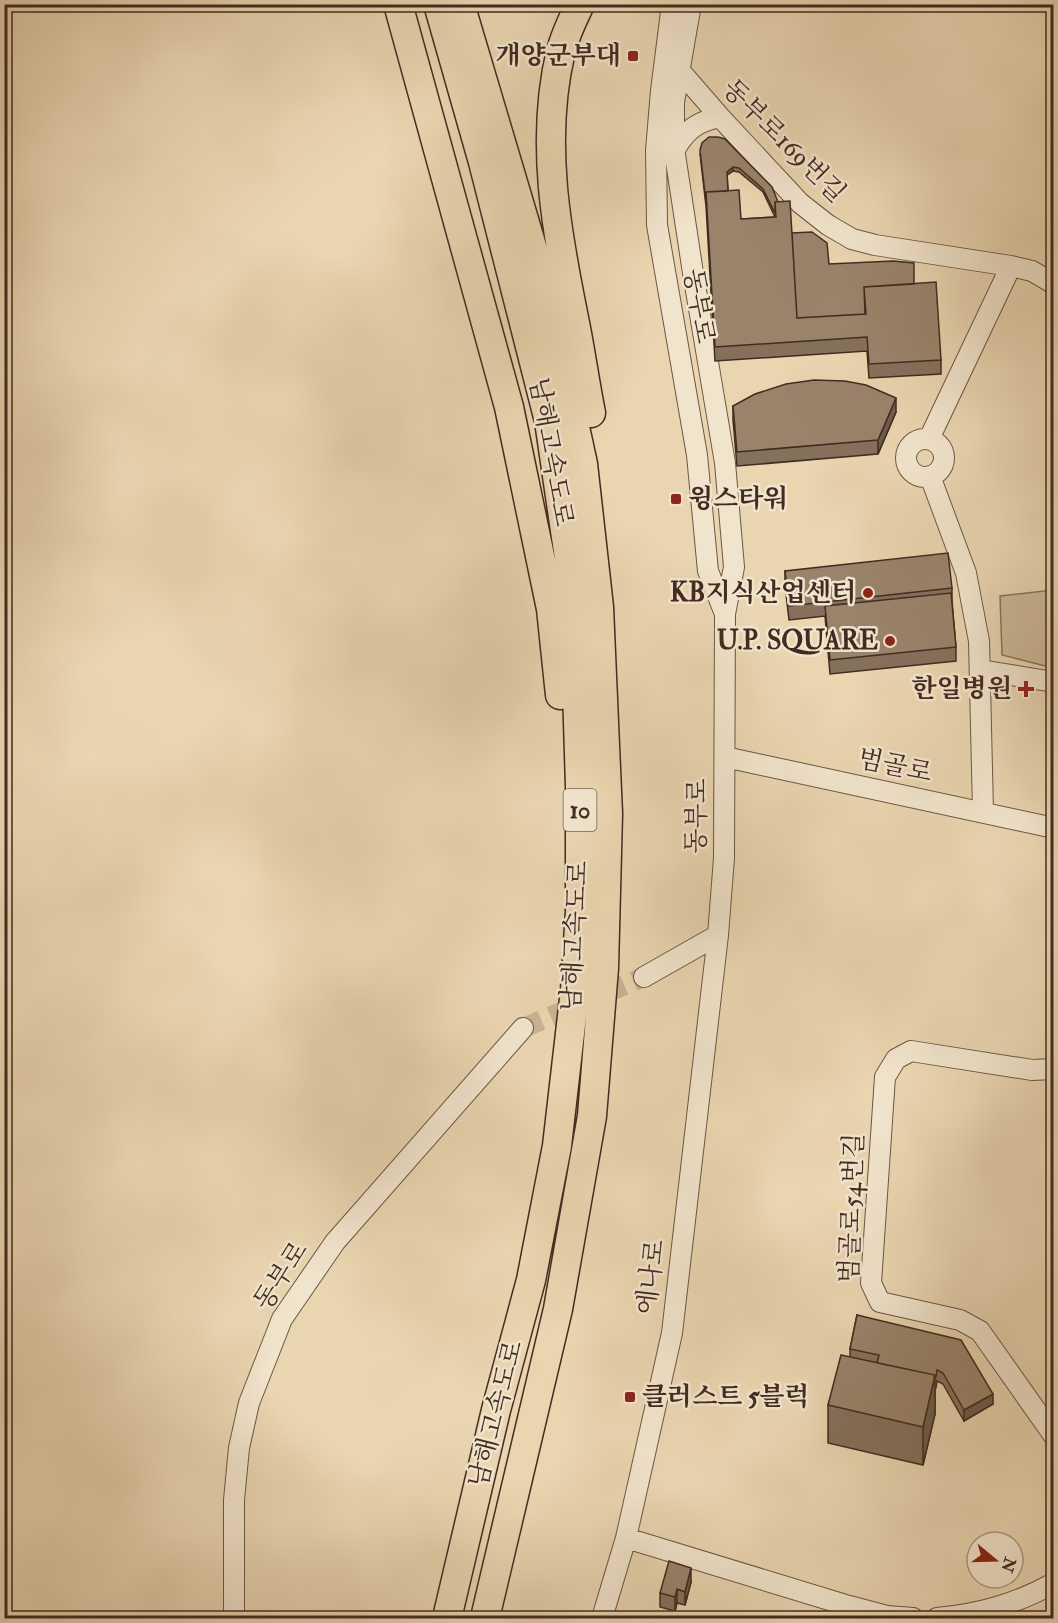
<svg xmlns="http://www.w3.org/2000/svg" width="1058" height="1623" font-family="'IM FELL Double Pica','Noto Serif KR',serif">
	<rect width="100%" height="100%" fill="#e9d5b0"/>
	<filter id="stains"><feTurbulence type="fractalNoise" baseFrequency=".00333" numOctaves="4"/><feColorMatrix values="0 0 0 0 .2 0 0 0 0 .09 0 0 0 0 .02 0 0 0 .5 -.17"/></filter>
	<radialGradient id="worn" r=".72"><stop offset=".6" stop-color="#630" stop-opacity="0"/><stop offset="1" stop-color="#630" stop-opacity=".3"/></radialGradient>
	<path fill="#cdb898" stroke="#88725c" stroke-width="1.5" d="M1053,590v78l-51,-13 -2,-59z"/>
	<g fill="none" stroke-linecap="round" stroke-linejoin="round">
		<path stroke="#c8b393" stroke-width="20" stroke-dasharray="20 10" stroke-linecap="butt" d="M523,1028l121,-51"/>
		<defs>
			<path id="minor" d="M672,4l-11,87 -5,59 1,75 40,230 11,116 17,43
				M674,64l46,53 80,86 28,22 24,14 23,6 136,21 21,5 22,13
				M674,151c12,-21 22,-29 46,-34
				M906 458a19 19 0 1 1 38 0a19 19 0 1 1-38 0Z
				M929,439l82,-173
				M930,476l36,97 13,68 4,171
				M980,670l74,12
				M725,757l329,71
				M644,977l74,-42
				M1054,1069l-22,1 -121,-19 -15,8 -11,18 -14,206 9,19 80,18 20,11 74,105
				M626,1538l223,68 38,10 26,2
				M234,1618v-118l5,-52 10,-45 33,-84 53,-77 188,-214
				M602,1618l24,-80 46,-205 46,-398 6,-77 1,-244 9,-47 -9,-104 -32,-190 -19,-125v-46l17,-98
				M937,1618c43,-4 79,-14 117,-35"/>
			<path id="highway" d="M398,4l111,403 42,202 9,86
				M438,4l45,158 66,259 25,171 6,195v124l-5,79 -18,156 -26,134 -35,130 -49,208
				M460,4l73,246 23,90 27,124 16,143 9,207 -4,154 -12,148 -34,193 -73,309
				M580,4c-7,15 -15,31 -19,47 -22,90 -4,184 14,272 6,30 10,60 16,90"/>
		</defs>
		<use href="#minor" stroke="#6c5644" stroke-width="22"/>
		<use href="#highway" stroke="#422b20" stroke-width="31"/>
		<use href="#minor" stroke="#f1e4cc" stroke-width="20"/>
		<use href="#highway" stroke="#e9d5b0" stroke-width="28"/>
	</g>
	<path fill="#84715c" stroke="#422b20" stroke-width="1.5" fill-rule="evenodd" d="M725,139l53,63 14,31 37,31 85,20 27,76v14l-72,4 -2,-27 -152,10 -9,-155 -6,-52zM733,171l6,1 24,20 12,25 -34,2 -13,-28 -1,-16z
		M733,406l163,6 -18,42 -141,12 -4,-46z
		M785,571l167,17v13l4,46v14l-126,13 -5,-58 -36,4 -4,-35z
		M857,1315l136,89 -29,17 -21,-37 -6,-3 -1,7h-1v26l-12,51 -95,-22v-38l22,-48v-8z
		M691,1582l-6,23 -8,-2 -2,8 -15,-4v-14z"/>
	<path fill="#6b5c4b" stroke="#422b20" stroke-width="1.5" d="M733,167v4l-6,4v-3z
		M896,398v14l-18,42v-14z
		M935,1375v39l-12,51v-38z
		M993,1394v10l-29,17v-11z
		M691,1568v14l-6,23v-13z
		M677,1589v14l-2,8v-14z"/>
	<path fill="#99836b" stroke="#422b20" stroke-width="1.5" d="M709,137h9l7,2 47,48 6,15h-3v11l-12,-24 -24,-21 -6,-1 -6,5 1,19 -22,1v10l-6,-52 2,-7z
		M739,190l2,29 35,-2 -1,-15 15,-1 7,117 69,-4 -2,-27 72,-5 5,78 -72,4 -2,-27 -152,10 -9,-155z
		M812,232l15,11 2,21 64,-3 21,2v21l-50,3 1,27 -68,4 -5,-85z
		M814,380l31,1 21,4 30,13 -18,42 -141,12 -4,-46 22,-12 31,-10z
		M948,553l4,35 -163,18 -4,-35z
		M951,593l5,54 -126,13 -5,-54z
		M857,1315l104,25 32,54 -29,16 -21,-37 -6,-3 -1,7h-2l1,-2 -58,-12 2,-8 -29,-6z
		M841,1355l94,20 -12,52 -95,-22z
		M669,1561l22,7 -6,24 -8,-3 -2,8 -15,-4z"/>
	<g fill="#8f2418" stroke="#f1e4cc" stroke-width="2">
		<rect x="627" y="50" width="12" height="12" rx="3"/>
		<rect x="670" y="493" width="12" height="12" rx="3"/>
		<circle cx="868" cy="593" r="6"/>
		<circle cx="890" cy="641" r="6"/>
		<path d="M1023 680h6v6h6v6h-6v6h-6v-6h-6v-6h6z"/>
		<rect x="624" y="1391" width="12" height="12" rx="3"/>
	</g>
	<g text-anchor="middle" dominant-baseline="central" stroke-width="5" stroke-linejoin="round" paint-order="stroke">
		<rect fill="#f1e4cc" stroke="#766254" stroke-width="1.5" x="563.5" y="789" width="33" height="42" rx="4.5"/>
		<g font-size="24" font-weight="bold" fill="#422b20">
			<text x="580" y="810">10</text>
		</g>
		<g font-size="26" font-weight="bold" fill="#422b20" stroke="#f1e4cc" text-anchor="end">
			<text x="621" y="56">개양군부대</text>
			<text x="688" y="499" text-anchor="start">윙스타워</text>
			<text x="856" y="593">KB지식산업센터</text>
			<text x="878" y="641">U.P. SQUARE</text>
			<text x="1012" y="689">한일병원</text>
			<text x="642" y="1397" text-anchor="start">클러스트 5블럭</text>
		</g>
		<g font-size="26" fill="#422b20" stroke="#f1e4cc">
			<text transform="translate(784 141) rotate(45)">동부로169번길</text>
			<text transform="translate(699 306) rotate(80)">동부로</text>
			<text transform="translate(551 452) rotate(80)">남해고속도로</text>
			<text transform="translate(895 766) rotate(12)">범골로</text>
			<text transform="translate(697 816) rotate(-89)">동부로</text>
			<text transform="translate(575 936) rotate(-87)">남해고속도로</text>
			<text transform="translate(852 1208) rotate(-88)">범골로54번길</text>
			<text transform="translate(281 1276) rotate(-57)">동부로</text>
			<text transform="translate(651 1277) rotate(-83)">에나로</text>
			<text transform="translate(496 1414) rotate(-76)">남해고속도로</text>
		</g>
	</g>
	<rect width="1058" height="1623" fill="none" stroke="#e9d5b0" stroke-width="24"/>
	<rect x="6" y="6" width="1046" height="1611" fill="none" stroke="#422b20" stroke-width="3"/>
	<rect x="12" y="12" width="1034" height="1599" fill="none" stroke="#422b20" stroke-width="1.5"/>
	<g transform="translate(995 1560) rotate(109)"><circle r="28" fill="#f1e4cc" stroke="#ab9a87" stroke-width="1.5"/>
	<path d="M0-4.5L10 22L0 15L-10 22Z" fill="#8f2418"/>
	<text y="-9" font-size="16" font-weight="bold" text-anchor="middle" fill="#422b20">N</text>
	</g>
	<rect width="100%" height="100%" filter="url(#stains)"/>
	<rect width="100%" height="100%" fill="url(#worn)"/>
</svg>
